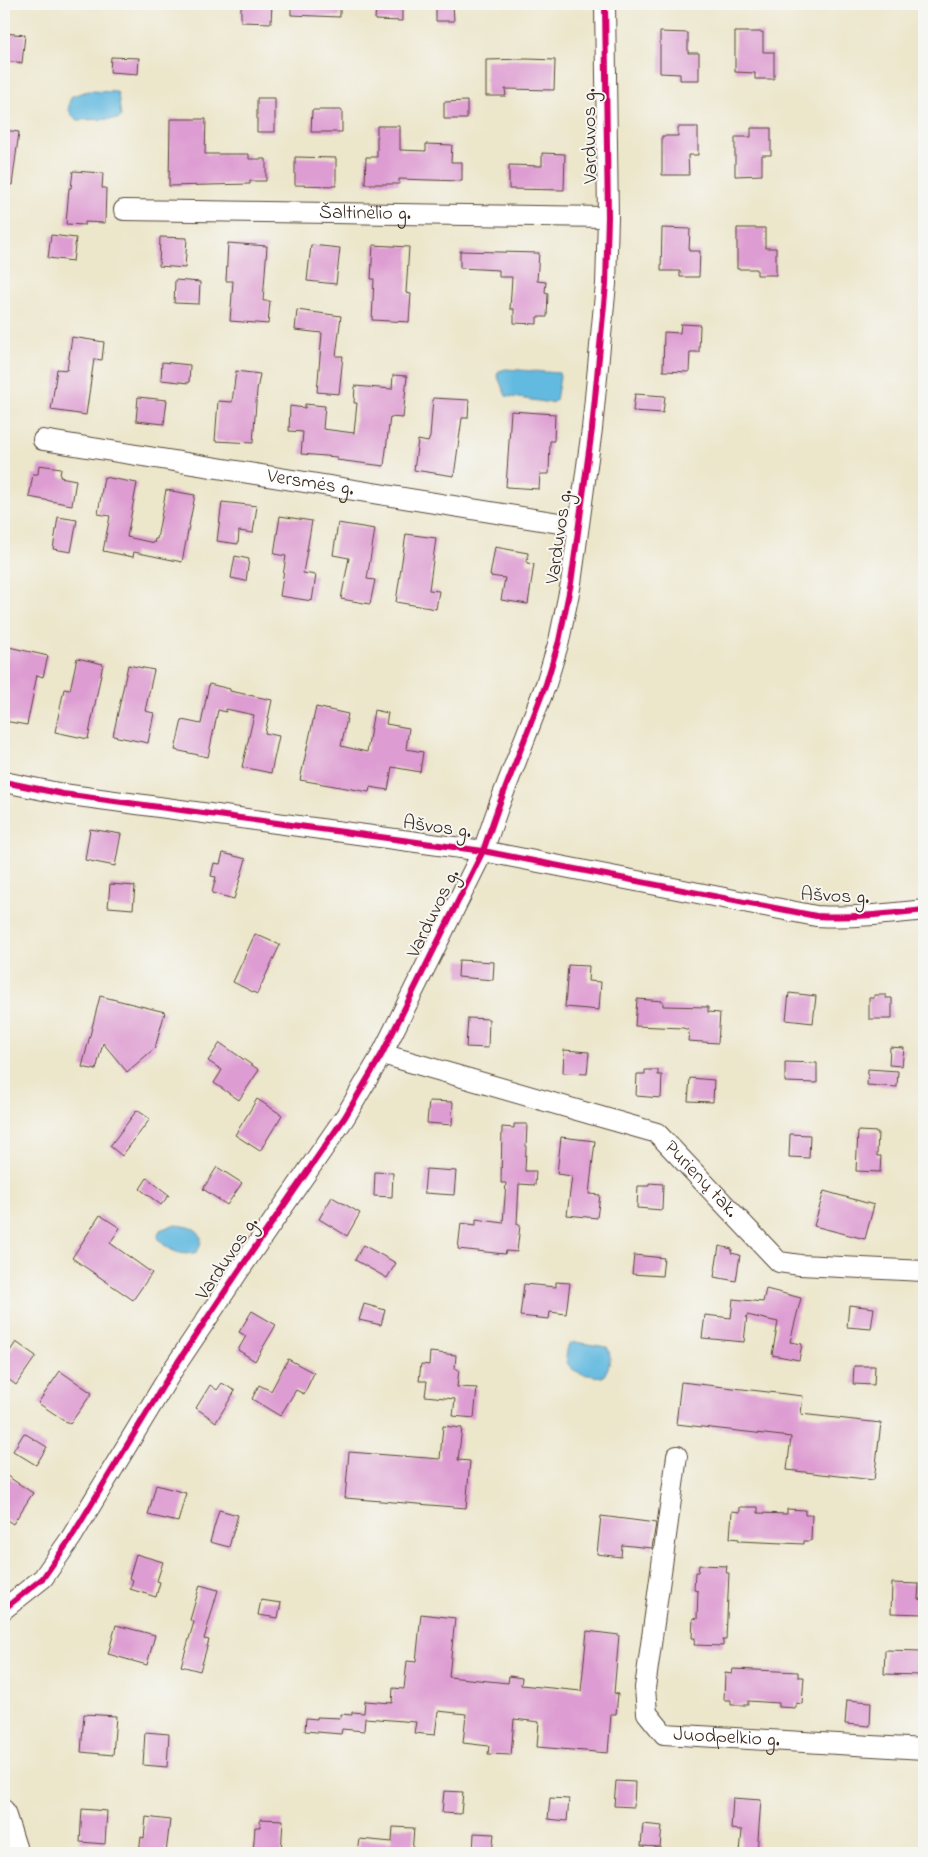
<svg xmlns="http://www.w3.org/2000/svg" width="928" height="1857" font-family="'Indie Flower',sans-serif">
	<rect width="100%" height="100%" fill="#f6f6f2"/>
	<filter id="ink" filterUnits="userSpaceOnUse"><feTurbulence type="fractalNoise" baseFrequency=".02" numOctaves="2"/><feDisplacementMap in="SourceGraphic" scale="10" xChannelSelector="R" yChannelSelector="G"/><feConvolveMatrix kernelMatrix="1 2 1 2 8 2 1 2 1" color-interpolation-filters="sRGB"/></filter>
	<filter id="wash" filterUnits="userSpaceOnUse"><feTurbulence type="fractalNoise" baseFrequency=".0096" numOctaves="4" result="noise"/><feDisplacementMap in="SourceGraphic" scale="20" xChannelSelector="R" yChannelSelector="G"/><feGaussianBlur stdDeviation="1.12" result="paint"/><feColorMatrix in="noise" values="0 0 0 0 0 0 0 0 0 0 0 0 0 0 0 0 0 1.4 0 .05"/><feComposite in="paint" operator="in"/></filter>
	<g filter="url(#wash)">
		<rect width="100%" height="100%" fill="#ece6cb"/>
		<path fill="#64bae0" stroke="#50727f" d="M88,91l28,1 2,1 3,24 -2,2 -41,1c-10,-6 -12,-14 -6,-24z
			M506,369l53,4 1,4 -4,23 -5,3 -45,-7 -9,-21 2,-4z
			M173,1225c19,1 36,5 24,27 -15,5 -27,-1 -38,-12l-1,-5 2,-5z
			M575,1342l32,5c6,10 2,21 -4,30 -22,-2 -45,-6 -34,-33z"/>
		<g id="blocks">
			<path fill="#de9dd2" d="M241,4h31l-1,19 -30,-1z
				M291,4h49v13l-49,-2z
				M376,4h26v17l-27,-1z
				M436,4h17l1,17h-18z
				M660,32l28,1v20h11v27h-19v-6l-20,-1z
				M735,32h28v20h11v27h-19v-6l-20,-1z
				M4,33l21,2 -3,28 -18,-2z
				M111,57l28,1 -1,16 -28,-2z
				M527,59l28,1 -1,30 -49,-1 1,7h-20v-36z
				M257,98h18v34h-18z
				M467,101v18h-23v-17z
				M312,110h30v22h-31z
				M170,119h36l-1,35h44v5h17v22h-16v3l-81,2z
				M377,126h23v24l26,1v-7l26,1 -1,17h11v19l-63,-2v5h-34l1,-27h11z
				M678,127h20v28h-10l1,20h-27v-39h16z
				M751,128h20v27h-9v20l-27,1v-39h16z
				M4,130l15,2 -7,53 -8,-1z
				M542,153l23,1 -1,36 -55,-1v-24l33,1z
				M295,157l41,1v28l-41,-1z
				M73,171l30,2 -1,15h4l-1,35 -20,-1v3l-19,-1 3,-36h2z
				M662,228l28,1 -1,22h11l-1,26h-19v-6h-19z
				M737,228h28v20h11v27h-19v-6h-20z
				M51,235l25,3 -3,23 -25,-3z
				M160,237l27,1 -2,30 -26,-2z
				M228,243l39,3 -4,55h7l-2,23 -38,-3 3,-40h-7z
				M311,245l29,3 -4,36 -29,-3z
				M373,245l36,2 -3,46 5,1 -2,28 -37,-2 2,-41h-3z
				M460,251l79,2 -2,28 9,1 -1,10 3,1 -1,24h-10v7l-23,-1v-14h-4l2,-32h-13v-7l-39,-2z
				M175,280l25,2 -1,22 -25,-1z
				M297,310l44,6 -5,40h7l-4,38 -22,-2 5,-59 -27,-3z
				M681,324l19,1 -1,27h-9l-1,20 -26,-1 1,-39 16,1z
				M72,337l32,5 -2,18 -8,-1 -8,56 -35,-5 6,-41 10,1z
				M162,362l28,3 -1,18 -28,-3z
				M236,371l24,3 -3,16 -4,53 -38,-2 3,-40 14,1z
				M393,375l14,1 -4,42 -13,-1 -6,49 -47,-6v-3l-36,-3 2,-22 -14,-1 1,-25 15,2v-4l20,2 -2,23 31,4 3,-30h-3l1,-17 37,3z
				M635,394l30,2 -2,17 -30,-2z
				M138,397l29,3 -3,24 -28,-3z
				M433,398l36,2 -1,18h-6l-8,58 -40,-6 4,-30 10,2 2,-5z
				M511,411l44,3 -1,27h-4l-1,33h-9l-1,15 -33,-2z
				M39,465l22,3 -1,9 16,3 -4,25 -43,-8 4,-23h5z
				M104,477l33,6 -10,54 27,6 1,-4h2l9,-49 29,5 -13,67 -48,-10 -1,5 -30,-6 7,-35 -12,-2z
				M222,502l35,4 -4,27 -14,-2 -1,13 -21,-3z
				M280,516l32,5 -9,52 13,2 -4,26 -32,-5 6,-40 -12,-2z
				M58,517l19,3 -6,32 -18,-3z
				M338,523l37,6 -8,50 8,1 -5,24 -29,-5 8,-41 -16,-3z
				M406,534l30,4 -7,52 10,1 -3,18 -40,-7z
				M495,547l33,6 -1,10 7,1 -6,40 -27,-4 4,-22 -15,-2z
				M235,556l14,3 -3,22 -15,-3z
				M9,647l39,9 -5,21 -6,-2 -10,50 -23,-4v-49z
				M77,658l26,6 -15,75 -33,-7 9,-43 6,1z
				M128,665l26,5 -9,41 9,2 -6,30 -35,-7z
				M209,684l21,5v2l42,9 -7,33 14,3 -8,37 -29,-6 12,-52 -28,-6v3l-8,-2 -10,47 -33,-7 7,-30 19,4z
				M316,707l32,7 -7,32 26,6 7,-42 14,3 -2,11 23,4 -3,21 17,3 -3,20 -28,-5 -4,23 -18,-3 -1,5 -69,-12z
				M90,829l31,5 -6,32 -30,-6z
				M223,853l23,6 -12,40 -22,-6 4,-16 -5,-1 3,-13 6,1z
				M110,884l25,2 -2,23 -25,-2z
				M255,934l25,11 -23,49 -24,-12z
				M459,960l35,2 -1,18 -35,-3z
				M568,965l21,1 -1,15 13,1 -2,28 -34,-3z
				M789,993l27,3 -3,27 -27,-3z
				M874,995h12v3h6v21h-23v-21h5z
				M100,996l65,16 -10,36 -28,24 -24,-29 -7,27 -14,-3z
				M637,999l26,2v5l45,1v5l12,1 -2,30 -30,-2 1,-11 -6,-2 -48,-2z
				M468,1018l21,1 -1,29 -22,-1z
				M220,1043l39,27 -20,30 -25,-17 8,-13 -14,-9z
				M890,1047l14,1 -2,18 -13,-1z
				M564,1050l25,2 -2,22 -24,-1z
				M785,1062l32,1v20l-32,-1z
				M868,1069l30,2 -1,16 -30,-2z
				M645,1070h13v5h4l-1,23 -25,-2 1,-22h8z
				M690,1078l24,2 -1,22 -25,-1z
				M257,1099l25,16 -22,36 -25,-16z
				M429,1101l24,1 -1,23 -25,-2z
				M137,1110l13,9 -28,37 -12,-10z
				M514,1124h13l-2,47h11l-1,14 -16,-1 -2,40 3,1 -3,27 -11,-1 -1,3 -47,-5 3,-26 15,2v-6l27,4 3,-40h-5l1,-56 12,1z
				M858,1131l20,1 -1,24h4l-1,16 -24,-1z
				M790,1134l20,1 -1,23 -20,-1z
				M561,1137l34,4 -6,53 11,1 -3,23 -30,-3 5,-39 -15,-2z
				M217,1167l25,16 -15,22 -24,-16z
				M426,1169l30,2 -2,24 -30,-2z
				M375,1172l18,1 -1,24 -18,-1z
				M147,1178l22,17 -8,10 -21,-16z
				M649,1183l14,1 -1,26 -25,-2 1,-22h11z
				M824,1191l50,14 -9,34 -51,-13z
				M332,1197l28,16 -13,23 -28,-17z
				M100,1215l20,13 -10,15 42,30 -19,27 -61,-42z
				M363,1245l33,18 -9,15 -32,-18z
				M719,1246l13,3 -1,4 9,2 -4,26 -22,-4z
				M634,1255l30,3 -2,18 -30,-2z
				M556,1282l14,1 -4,31 -16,-2 -1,7 -29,-3 4,-32 32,3z
				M766,1289l35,9 -11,44 12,2 -3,16 -27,-5 6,-33 -31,-7 -3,27 -42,-4 3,-23 26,3 2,-19 30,3z
				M364,1304l21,6 -4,15 -22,-5z
				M849,1305l25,3 -3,21 -24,-2z
				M252,1311l24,14 -21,36 -17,-11 8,-14 -7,-4z
				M16,1342l20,14 -20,29 -12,-9v-16z
				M430,1352l26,3 -1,14 4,1 -2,17 20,1 -3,30 -21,-2 2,-17 -30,-3 2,-15h-8l2,-17 8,1z
				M288,1359l26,14 -10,21 -8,-4 -16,26 -28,-17 7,-14 12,6z
				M854,1366h21l-1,19 -21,-1z
				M60,1371l32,22 -22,31 -32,-21z
				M681,1382l122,14 -2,18 80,9 -7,57 -87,-10 4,-33 -115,-13z
				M222,1383l13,8 -19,31 -20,-14 14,-23 7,5z
				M443,1426l19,2 -4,32 12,1 -4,47 -121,-10 4,-46 91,7z
				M24,1433l23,14 -11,18 -23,-14z
				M4,1474l29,19 -20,31 -9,-6z
				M156,1485l30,8 -8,29 -30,-7z
				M740,1507h18v6l29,1v-5l18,1v5h7l-1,26h-7v3l-65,-3v-2l-9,-1 2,-27 8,1z
				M219,1510l19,5 -9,32 -19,-5z
				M601,1516l55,7 -4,25 -30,-3 -1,12 -24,-3z
				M136,1554l27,8 -6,19 3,1 -4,15 -26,-8 3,-9 -4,-2z
				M699,1565l28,1 -1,7h3l-3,67h-3v6l-29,-1 1,-7h-3l1,-20 4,1 1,-28 -4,-1 1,-18h3z
				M892,1583l27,1 -1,15 6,1 -1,14 -32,-1z
				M200,1585l18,5 -14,49 5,1 -9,31 -19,-5 13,-44 -4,-2z
				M261,1600l20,3 -3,15 -20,-3z
				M421,1614l34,4 -6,59 59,6 1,-7 13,2 -1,7 60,6 6,-60 32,4 -5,58 4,1 -2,20h-5l-3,39 -71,-6 2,-25 -25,-3 -3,36 -23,-1 1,-8 -26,-3 3,-29 -28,-3 -3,24 -21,-2 2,-11 -51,-4 -1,13 -22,-2 -1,5 -36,-3 1,-13 11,1v-2l24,1v-4l11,1v-3l12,1 1,-12 27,2 1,-15 11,1 3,-28 9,1z
				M116,1625l39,10 -8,30 -39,-11z
				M885,1650l36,1 -1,24 -36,-1z
				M733,1669l65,3v5h6l-2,27 -6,-1v5l-17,-1v-4l-31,-2v4h-17v-5h-7l1,-27 7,1z
				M847,1700l24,2 -1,24 -25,-2z
				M84,1714l32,2 -3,39 -32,-3z
				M145,1732l24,2 -2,33 -24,-2z
				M616,1781l19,1 -1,25 -20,-1z
				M444,1791l19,1 -2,22 -19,-1z
				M550,1798l19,1 -2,22 -19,-2z
				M733,1798l28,2 -4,53h-17l2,-23 -11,-1z
				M82,1809l25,2 -2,33 -25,-2z
				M146,1817l24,3 -4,33h-27l2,-16 3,1z
				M260,1819l23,1 -2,33h-28l2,-26h5z
				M643,1824l19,2 -2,21 -19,-1z
				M393,1827l21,1 -2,25h-54l2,-14 32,3z
				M474,1833l20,1 -2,19h-19z"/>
		</g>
	</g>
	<g filter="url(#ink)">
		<use href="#blocks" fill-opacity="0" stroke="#564638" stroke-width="1"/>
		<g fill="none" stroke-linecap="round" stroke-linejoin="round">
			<defs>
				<g id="minor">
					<path id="s1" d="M124,210l484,7"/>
					<path id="s2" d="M43,440l535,86"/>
					<path d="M4,782l59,12 420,57 333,65c37,2 72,-2 108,-6"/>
					<path id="s3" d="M382,1054l275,79 122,129 21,3 124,6"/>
					<path id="s4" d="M677,1456l-32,232 2,25 17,21 260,15"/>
					<path d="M4,1609l39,-31 28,-40 101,-167 66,-99 107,-155 37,-63 101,-203 16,-46 47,-121 13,-43 12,-58 21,-154 14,-145 2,-67 -3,-213"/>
					<path d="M4,1810l14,43"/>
				</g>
			</defs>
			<use href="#minor" stroke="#564638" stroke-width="22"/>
			<use href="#minor" stroke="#fff" stroke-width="20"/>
			<defs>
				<path id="cycleway" d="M4,782l59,12 420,57 333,65c37,2 72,-2 108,-6
					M4,1609l39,-31 28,-40 101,-167 66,-99 107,-155 37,-63 101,-203 16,-46 47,-121 13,-43 12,-58 21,-154 14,-145 2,-67 -3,-213"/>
			</defs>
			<use href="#cycleway" stroke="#f6f6f2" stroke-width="9"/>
			<use href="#cycleway" stroke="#d6006c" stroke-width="6"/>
		</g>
	</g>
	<g text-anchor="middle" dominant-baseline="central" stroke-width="4" stroke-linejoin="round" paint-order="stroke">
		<g font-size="20" fill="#3b2a1e" stroke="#f6f6f2">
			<text transform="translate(591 136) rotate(-91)">Varduvos g.</text>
			<text stroke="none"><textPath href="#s1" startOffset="241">Šaltinėlio g.</textPath></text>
			<text stroke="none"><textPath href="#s2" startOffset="271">Versmės g.</textPath></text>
			<text transform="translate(560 537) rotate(-82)">Varduvos g.</text>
			<text transform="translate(437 828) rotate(8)">Ašvos g.</text>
			<text transform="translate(835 897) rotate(3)">Ašvos g.</text>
			<text transform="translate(434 914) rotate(-64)">Varduvos g.</text>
			<text stroke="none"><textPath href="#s3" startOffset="350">Purienų tak.</textPath></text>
			<text transform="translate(228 1259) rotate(-56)">Varduvos g.</text>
			<text stroke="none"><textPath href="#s4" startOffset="349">Juodpelkio g.</textPath></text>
		</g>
	</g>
	<rect width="928" height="1857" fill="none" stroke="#f6f6f2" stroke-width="20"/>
</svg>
